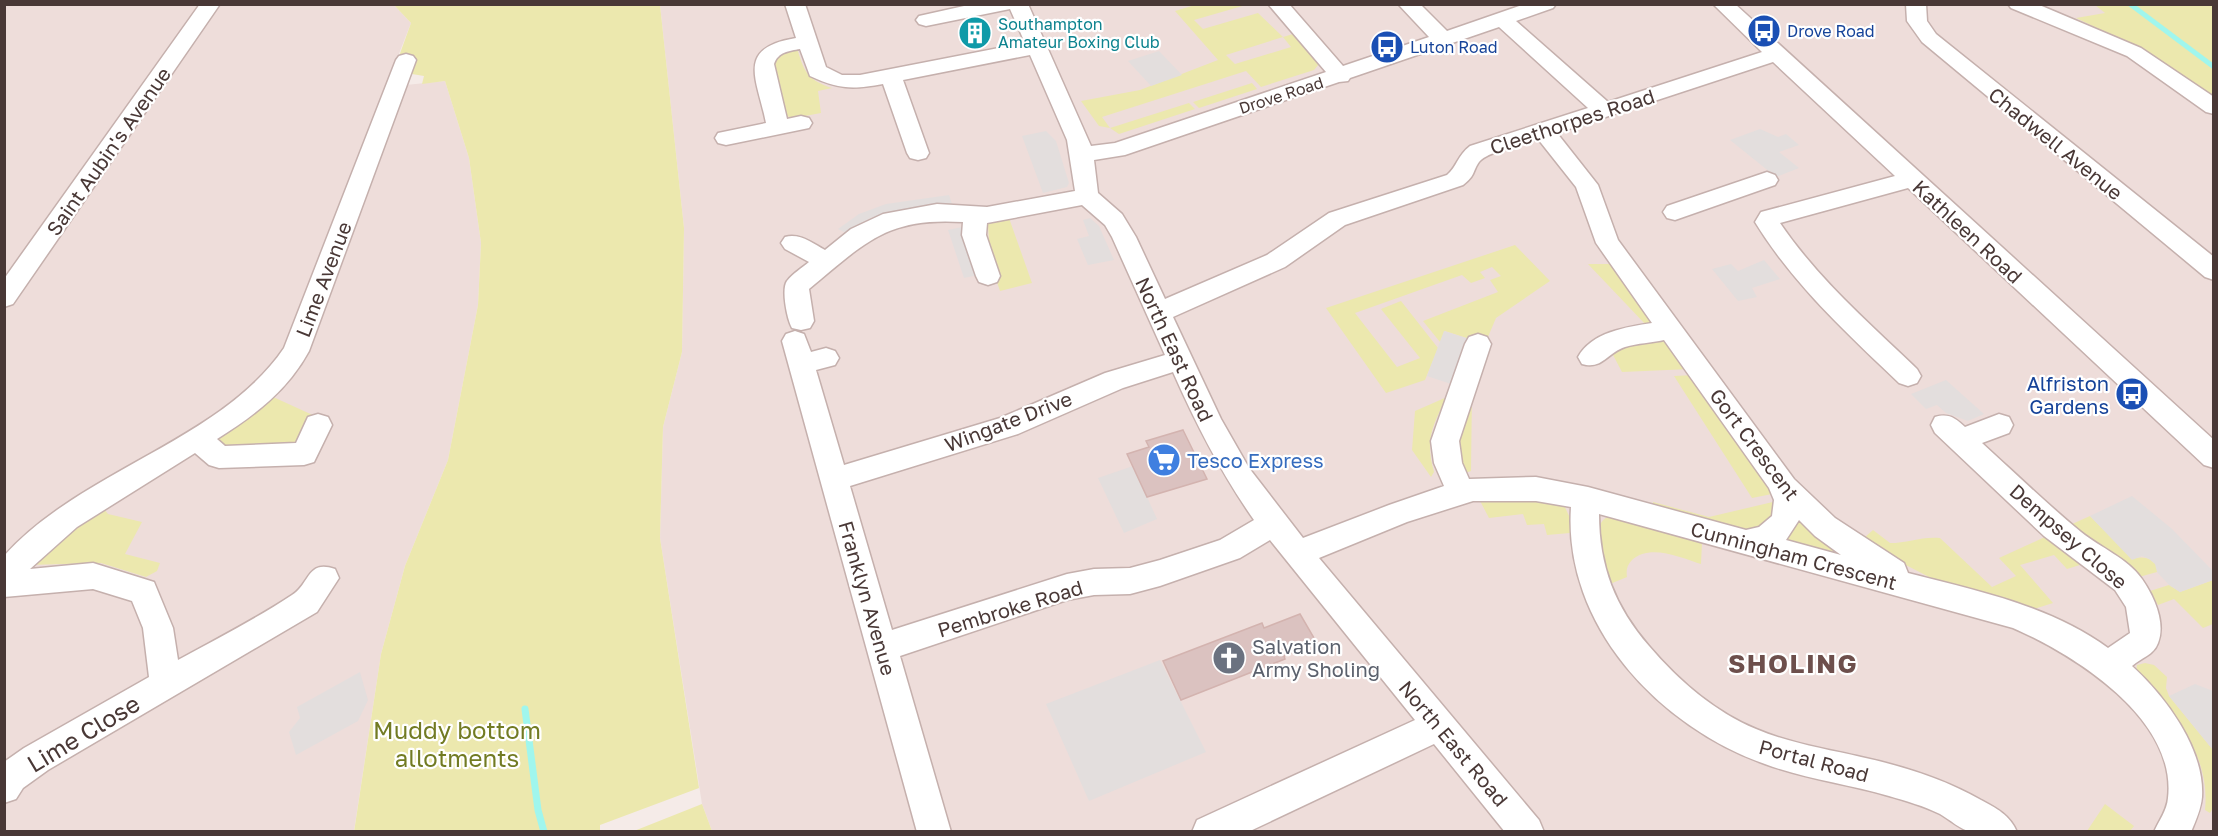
<svg xmlns="http://www.w3.org/2000/svg" width="2218" height="836" font-family="'Golos Text',sans-serif">
	<rect width="100%" height="100%" fill="#f5ebe8"/>
	<path fill="#eeddda" d="M2095,4l118,96v731h-1501l-10,-27 -42,-266 3,-111 19,-75 2,-124 -24,-223z
		M5,5h389l17,18 -25,64 59,-6 24,77 12,85 -3,62 -30,155 -43,106 -24,88 -27,177 -349,1z"/>
	<path fill="#ece8ae" fill-rule="evenodd" d="M394,5h266l24,223 -2,124 -19,75 -3,111 39,250 -99,37v6l-246,1 27,-178 24,-88 43,-106 30,-155 3,-62 -12,-85 -24,-77 -23,3 2,-8 -12,-2 -14,-15 13,-36z
		M1195,5h51l-52,15 9,9 55,-16 25,24 10,-3 26,30 -5,6 -53,17 -15,-16 -144,46 8,11 79,-25 6,6 -76,25 -9,-6 -11,-2 -18,-25 59,-11 78,-30 -43,-49zM1283,37l8,10 -56,17 -9,-9z
		M2095,5h118v95l-66,-48 -71,-34 29,-5z
		M794,49l4,2c6,22 12,30 34,37l-14,3 3,22 -27,5 -12,-3 -10,-51 5,-10z
		M1252,83l5,6 -58,19 -6,-6z
		M1009,218l23,65 -32,8 -16,-48 5,-1 -1,-18z
		M1515,245l35,36 -54,37 -11,26 -40,-13 -5,11 -17,-21 75,-29 -8,-12 11,-4 -9,-9 -12,5 5,6 -14,5 -9,-8 -107,38 42,54 23,-9 -39,-49 20,-8 37,47 -13,32 -39,13 -60,-85z
		M1588,264h28l37,59 -7,2z
		M1664,338l26,31 -68,3 -10,-19v-5z
		M1695,375l82,118 -25,5 -78,-122z
		M1472,390l-1,81 -9,3 -8,-29z
		M271,396l46,21 -19,27 -70,7 -11,-7 1,-9z
		M1447,397c-15,29 -22,43 -13,75l-3,5 -19,-27 3,-39z
		M1523,497l41,8 6,13v15l-23,2 -3,-11 -17,1 -4,-11 -34,4 -10,-19z
		M1777,501c-7,22 -13,28 -37,29l-87,-22v-6l56,15z
		M101,505l7,9 34,8 -17,32 35,9 -3,8 -11,6 -45,-14 -74,2z
		M1611,516l91,26 -1,22c-19,-6 -51,-21 -69,-4 -5,5 -6,10 -5,17l-17,7c-5,-16 -24,-63 1,-68z
		M2090,516l42,43c11,-3 19,-2 26,8l-1,5 -18,5 -69,-52z
		M1800,519l40,35 -7,2 -43,-13 -4,-4 11,-19z
		M1873,530l17,13c17,0 33,-7 50,-5l52,49 24,-11 -17,-18 48,-22 36,28 -16,5 -13,-14 -34,10 33,38 -19,6 -81,-24 -24,-8 -27,-14 -38,-25z
		M2213,580v44l-10,4 -29,-29 -16,6 -8,-14 19,-6 11,7z
		M2145,663l9,2 13,12 -1,11 3,8 44,54v58l-3,5 -5,-3c6,-58 -34,-99 -69,-139l1,-6z
		M702,804l10,27h-78z
		M2105,804l29,22 -4,5h-43z"/>
	<path fill="#e3dedd" d="M1159,51l23,24 -31,11 -23,-25z
		M1760,129l18,8 8,-3 13,11 -20,7 20,16 -23,9 -46,-37z
		M1046,131l10,10 13,42 -2,4 -24,6 -21,-57z
		M949,195l3,9h-18l-54,11 -10,3 -24,15 -8,-4 21,-15 27,-10z
		M1090,218l9,8 15,34 -26,5 -11,-26 12,-3 -6,-16z
		M962,227l16,48 -14,3 -16,-48z
		M1764,260l16,19 -28,9 5,9 -19,4 -26,-32 19,-5 7,7z
		M1444,331l41,13 -16,46 -42,-14z
		M1946,380l38,34 -16,7 -22,-8 -9,-8 -11,4 -15,-15z
		M1133,466l24,53 -33,14 -26,-55z
		M2132,496l40,33 41,42v9l-33,12 -11,-7 -12,-13 -2,-8 -6,-5 -7,-3 -10,4 -42,-44z
		M1160,660l46,92 -117,49 -43,-97z
		M360,672l8,28 -10,21 -62,34 -7,-23 11,-14 -3,-11z
		M2195,684l18,7v59l-44,-54z"/>
	<g fill="none" stroke-linecap="round" stroke-linejoin="round">
		<path stroke="#a0f6ed" stroke-width="5" d="M2130,4l84,63"/>
		<path stroke="#a0f6ed" stroke-width="7" d="M525,709l13,101 6,22"/>
	</g>
	<path fill="#dbc2c0" stroke="#d3b3af" stroke-width="1.5" d="M1183,430l24,49 -60,18 -20,-43 22,-7 -3,-6z
		M1300,614l17,29 -33,13 1,3 -104,41 -18,-39 99,-38 2,5z"/>
	<g fill="none" stroke-linecap="round" stroke-linejoin="round">
		<defs>
			<path id="minor" d="M200,4h20l-207,300 -9,3v-28z
				M785,4h20l21,63 16,8h18l165,-32 -15,-34 -84,17 -7,-2 -3,-4 3,-4 54,-12h55l63,142 24,-3 211,-71 -58,-68h21l54,62 86,-29 -31,-33h22l27,27 78,-27h31l-3,4 -37,13 92,81 154,-50 -49,-48h22l479,436v28l-10,-3 -296,-277 -128,35c38,56 89,100 137,146l4,7 -4,7 -9,3 -9,-3c-52,-50 -106,-99 -144,-161l6,-10 134,-36 -122,-114 -216,71 41,52 20,55 176,239 41,39 69,45 4,10c69,18 141,32 200,75l22,-15 -4,-26 -11,-17 -71,-54 -109,-103 -4,-8 4,-8c14,-4 20,1 30,10l34,-13 10,3 4,8 -4,8 -27,10c33,30 65,61 99,89 20,16 46,26 61,47 12,17 24,44 16,64 -4,12 -17,15 -26,23 33,30 73,83 70,131 -1,12 -6,23 -11,35h-37c5,-12 13,-21 14,-34 9,-79 -93,-143 -155,-170l-414,-114c0,52 16,93 50,132 29,34 66,66 107,83 33,14 70,20 105,28 42,9 83,22 120,43 15,8 29,15 36,32 -15,0 -31,2 -46,0 -10,-2 -22,-13 -31,-18 -16,-8 -34,-13 -51,-18 -41,-12 -84,-17 -124,-32 -105,-37 -202,-138 -194,-257l-35,-6h-63l-66,21 -88,36 220,262 5,12h-39l-71,-88 -186,88h-56l5,-12 218,-100 -145,-180 -30,18 -80,28 -30,8 -36,1 -27,5 -167,56 51,176h-34l-135,-491 4,-7 9,-3 9,3 7,18 15,-4 9,3 4,7 -4,7 -19,5 28,95 156,-47 105,-45 60,-18 -53,-118 -7,-12 -23,-20 -95,18 -1,12 14,41 -3,6 -9,3 -9,-3 -3,-6 -14,-41 1,-13c-77,-5 -98,21 -154,67l5,32 -4,7 -9,2 -9,-2c-5,-9 -11,-39 -5,-47 5,-7 15,-13 22,-19l-24,-13 -4,-6 4,-6c15,-4 27,6 40,13l26,-21 32,-15 54,-10 50,3 88,-16 -8,-51 -37,-85 -127,25 26,73 -3,5 -8,2 -8,-2 -3,-5 -24,-69c-31,6 -45,5 -73,-8l-10,-27c-11,2 -22,3 -26,15l13,55 14,-3 8,2 3,5 -3,5 -83,17 -8,-2 -3,-5 3,-5 48,-10c-9,-45 -31,-75 30,-85zM1499,27l89,81 -118,38c-13,10 -13,21 -23,29l-118,38 -62,42 -102,44 -29,-62 -14,-23 -24,-21 -4,-33 31,-5 214,-73 9,-1 2,-3zM1538,139l38,48 20,56 56,80c-26,4 -60,9 -74,34l4,7c20,6 25,-11 43,-17 13,-4 26,-4 39,-7l105,148 5,12 -2,16 -13,11 -13,3 -158,-43 -52,-10 -67,2 -7,-16 -3,-22 32,-97 -4,-7 -9,-3 -9,3 -4,7 -34,97 3,22 10,23 -55,19 -86,33 -54,-70 -28,-49 -48,-102 112,-50 60,-42 118,-40c13,-10 9,-13 16,-23 7,-10 46,-19 59,-23zM1173,372c23,52 48,101 81,148l-34,20 -60,20 -30,8 -36,1 -27,5 -175,56 -42,-144 168,-52 105,-46zM1799,520l16,16 26,19 -55,-15z
				M1906,4h20l1,17 9,13 278,223v23l-9,-3 -283,-235 -15,-21z
				M2008,4h29l104,44 73,49v17l-8,-2 -79,-56 -116,-48z
				M406,54l7,2 3,4 -107,291c-21,39 -55,65 -92,88l8,7 71,-3 12,-26 10,-3 10,3 4,8 -18,37 -10,3 -85,3 -10,-3 -14,-12 -118,74 -47,42 63,-6 61,19 19,46 5,32c38,-21 78,-41 114,-65 18,-11 15,-36 43,-26l4,9 -22,34 -269,158 -25,18 -7,11 -12,4v-41l20,-14 125,-71 -6,-49 -11,-27 -39,-12 -89,8v-41c78,-87 217,-115 280,-208l112,-288 3,-4z
				M1767,172l8,3 3,5 -3,5 -100,35 -8,-2 -4,-6 4,-6z"/>
		</defs>
		<use href="#minor" stroke="#c5b0ad" stroke-width="3"/>
		<use href="#minor" fill="#fff" fill-rule="evenodd"/>
	</g>
	<defs>
		<symbol id="bus-disc" viewBox="-11 -11 22 22"><circle r="9.5" fill="#1a4fb4" stroke="#fff"/><path d="M-5-6H5V4H4V6H2V4H-2V6H-4V4H-5ZM-3.5-4V0h7V-4ZM-3.5 1.2v1.5H-2V1.2ZM2 1.2v1.5H3.5V1.2Z" fill="#fff"/></symbol>
		<symbol id="building-disc" viewBox="-11 -11 22 22"><circle r="9.5" fill="#0f9aa8" stroke="#fff"/><path d="M-4-6H4V6H1V3H-1V6H-4ZM-2.5-4.3h1.7v1.8h-1.7ZM.8-4.3h1.7v1.8H.8ZM-2.5-1h1.7V.8h-1.7ZM.8-1h1.7V.8H.8Z" fill="#fff"/></symbol>
		<symbol id="supermarket-disc" viewBox="-11 -11 22 22"><circle r="9.5" fill="#3f7fe0" stroke="#fff"/><path d="M-6-5.5h2.5l.6 2H6L4.5 2H-2.5L-4.4-4H-6ZM-1.5 3.2a1.3 1.3 0 1 0 .1 0ZM3 3.2a1.3 1.3 0 1 0 .1 0Z" fill="#fff"/></symbol>
		<symbol id="church-disc" viewBox="-11 -11 22 22"><circle r="9.5" fill="#6b7280" stroke="#fff"/><path d="M-1.2-6h2.4v3.5h3.3v2.4h-3.3V6h-2.4V-.1h-3.3v-2.4h3.3Z" fill="#fff"/></symbol>
	</defs>
	<g fill-rule="evenodd">
		<use href="#bus-disc" x="1745" y="12" width="38" height="38"/>
		<use href="#building-disc" x="956" y="14" width="38" height="38"/>
		<use href="#bus-disc" x="1368" y="28" width="38" height="38"/>
		<use href="#bus-disc" x="2113" y="375" width="38" height="38"/>
		<use href="#supermarket-disc" x="1145" y="441" width="38" height="38"/>
		<use href="#church-disc" x="1210" y="639" width="38" height="38"/>
	</g>
	<g text-anchor="middle" dominant-baseline="central" stroke-width="4.5" stroke-linejoin="round" paint-order="stroke">
		<g font-size="16" fill="#0d838f" stroke="#fff" text-anchor="start">
			<text x="998" y="24">Southampton<tspan x="998" dy="18">Amateur Boxing Club</tspan></text>
		</g>
		<g font-size="16" fill="#164399" stroke="#fff" text-anchor="start">
			<text x="1787" y="31">Drove Road</text>
			<text x="1410" y="47">Luton Road</text>
		</g>
		<g font-size="16" fill="#493836" stroke="#fff">
			<text transform="translate(1281 95) rotate(-18)">Drove Road</text>
		</g>
		<g font-size="20" fill="#493836" stroke="#fff">
			<text transform="translate(1572 121) rotate(-18)">Cleethorpes Road</text>
			<text transform="translate(2056 143) rotate(39)">Chadwell Avenue</text>
			<text transform="translate(108 151) rotate(-55)">Saint Aubin's Avenue</text>
			<text transform="translate(1968 231) rotate(43)">Kathleen Road</text>
			<text transform="translate(323 279) rotate(-69)">Lime Avenue</text>
			<text transform="translate(1175 349) rotate(65)">North East Road</text>
			<text transform="translate(1008 421) rotate(-21)">Wingate Drive</text>
			<text transform="translate(1755 444) rotate(53)">Gort Crescent</text>
			<text transform="translate(2069 536) rotate(41)">Dempsey Close</text>
			<text transform="translate(1794 555) rotate(15)">Cunningham Crescent</text>
			<text transform="translate(868 598) rotate(74)">Franklyn Avenue</text>
			<text transform="translate(1010 608) rotate(-17)">Pembroke Road</text>
			<text transform="translate(1454 743) rotate(50)">North East Road</text>
			<text transform="translate(1814 760) rotate(15)">Portal Road</text>
		</g>
		<g font-size="20" fill="#164399" stroke="#fff" text-anchor="end">
			<text x="2109" y="383">Alfriston<tspan x="2109" dy="23">Gardens</tspan></text>
		</g>
		<g font-size="20" fill="#366cbe" stroke="#fff" text-anchor="start">
			<text x="1187" y="460">Tesco Express</text>
		</g>
		<g font-size="20" fill="#5b616d" stroke="#fff" text-anchor="start">
			<text x="1252" y="646">Salvation<tspan x="1252" dy="23">Army Sholing</tspan></text>
		</g>
		<g font-size="24" fill="#727b23" stroke="#fff">
			<text x="457" y="729">Muddy bottom<tspan x="457" dy="28">allotments</tspan></text>
		</g>
		<g font-size="24" fill="#493836" stroke="#fff">
			<text transform="translate(83 733) rotate(-31)">Lime Close</text>
		</g>
		<g font-size="26" font-weight="bold" letter-spacing="1.5" fill="#6d4f4c" stroke="#fff">
			<text x="1793" y="663">SHOLING</text>
		</g>
	</g>
	<rect width="2218" height="836" fill="none" stroke="#493836" stroke-width="12"/>
</svg>
